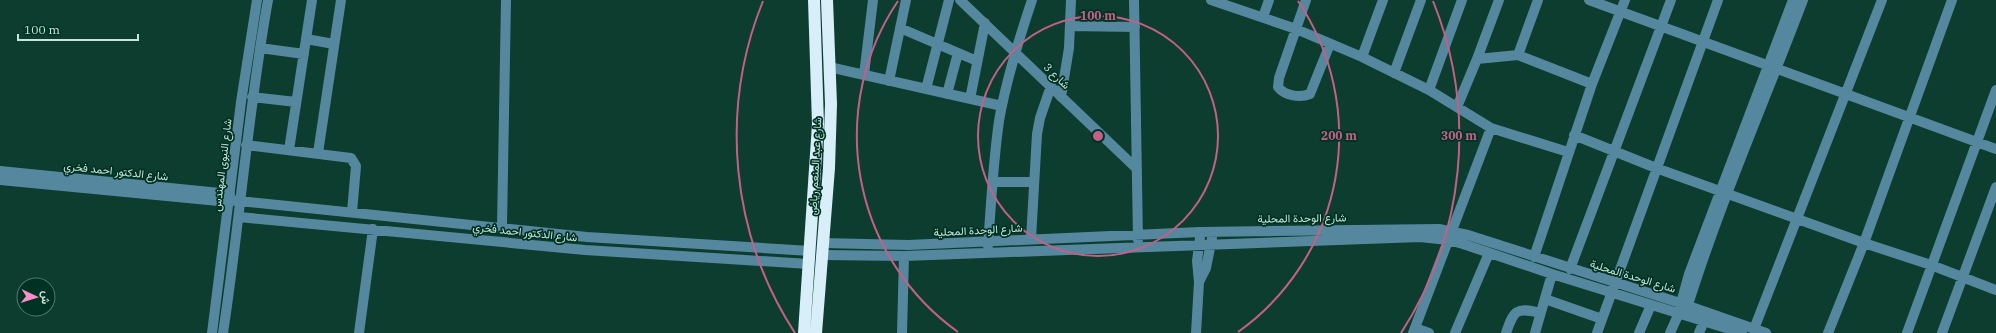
<svg xmlns="http://www.w3.org/2000/svg" width="1996" height="333" font-family="'IBM Plex Serif',Vazirmatn,serif">
	<rect width="100%" height="100%" fill="#0c3d2e"/>
	<g fill="none" stroke-linecap="round" stroke-linejoin="round">
		<path stroke="#55889f" stroke-width="10" d="M960,0l177,169
			M1134,0l4,240
			M1211,0l85,29 66,28 67,33 62,38 77,24
			M1306,0l-27,78 -1,9c7,9 22,11 32,7l20,-50
			M1589,0l407,149
			M1263,17l6,-17
			M1071,26l64,1
			M900,28l77,33
			M306,39l28,5
			M260,48l44,6
			M1518,55l74,29
			M1362,57l21,-57
			M1477,59l22,-59
			M829,67l173,39
			M1394,73l27,-73
			M864,75l9,-75
			M889,81l17,-81
			M926,89l23,-89
			M1429,90l33,-90
			M947,94l11,-41
			M252,97l44,5
			M1061,97l8,-49 2,-48
			M970,99l15,-76
			M1457,107l20,-48 41,-4 20,-55
			M1574,135l82,33 208,75 67,22 65,25
			M246,145l105,13 5,8 -4,46
			M289,150l23,-150
			M318,153l23,-153
			M0,171l230,23
			M0,180l229,22
			M992,182h41
			M230,200l357,37 223,14
			M239,217l346,33 224,14
			M502,227l4,-227
			M1031,239l6,-105 3,-16 11,-32
			M823,243l85,2 292,-13 239,-3 29,6 212,68 86,30
			M988,246c3,-41 5,-83 11,-125 7,-41 20,-82 33,-121
			M822,255l82,1 516,-19 28,3 15,4 89,30 190,59
			M1534,257l58,-173 33,-84
			M1570,269l101,-269
			M1199,282l7,-14 6,-30
			M1545,299l57,20
			M1679,310l10,-36 104,-274
			M1686,311c33,-106 78,-208 117,-311
			M1415,328l14,5
			M1754,329l128,-329
			M212,333l29,-231 16,-102
			M223,333c17,-111 25,-223 45,-333
			M359,333l14,-104
			M902,333l2,-77
			M1196,333l3,-51 -2,-21 3,-23
			M1413,333l78,-205
			M1455,333l34,-80
			M1506,333c8,-23 10,-26 34,-20
			M1535,333l17,-59
			M1597,333l121,-333
			M1639,333l12,-28
			M1670,333l9,-20
			M1699,333l5,-12
			M1828,333l36,-90 88,-243
			M1907,333l89,-243
			M1942,333l54,-146"/>
		<path stroke="#d8effa" stroke-width="12" d="M804,333l14,-209 -4,-124
			M816,333l13,-165 2,-64 -4,-104"/>
	</g>
	<g fill="none" stroke="#c46087" stroke-width="2">
		<circle cx="1098" cy="136" r="120"/>
		<path d="M958 332A241 241 0 0 1 898 1M1298 1A241 241 0 0 1 1238 332"/>
		<path d="M795 333A361 361 0 0 1 763 1M1433 1A361 361 0 0 1 1401 333"/>
	</g>
	<g text-anchor="middle" dominant-baseline="central" stroke-width="3.5" stroke-linejoin="round" paint-order="stroke">
		<g font-size="11" fill="#c7e5d9" stroke="#003224">
			<text transform="translate(1057 76) rotate(44)">شارع 3</text>
			<text transform="translate(222 165) rotate(-83)">شارع النبوى المهندس</text>
			<text transform="translate(815 166) rotate(-87)">شارع عبد المنعم رياض</text>
			<text transform="translate(116 171) rotate(6)">شارع الدكتور احمد فخري</text>
			<text transform="translate(1302 218) rotate(-1)">شارع الوحدة المحلية</text>
			<text transform="translate(978 230) rotate(-3)">شارع الوحدة المحلية</text>
			<text transform="translate(525 232) rotate(6)">شارع الدكتور احمد فخري</text>
			<text transform="translate(1633 276) rotate(17)">شارع الوحدة المحلية</text>
		</g>
	</g>
	<circle cx="1098" cy="136" r="6" fill="#c46087" stroke="#003224" stroke-width="2"/>
	<g font-size="12" text-anchor="middle" font-weight="bold" fill="#c46087" stroke="#003224" stroke-width="3.5" stroke-linejoin="round" paint-order="stroke">
		<text x="1098" y="20">100 m</text>
		<text x="1339" y="140">200 m</text>
		<text x="1459" y="140">300 m</text>
	</g>
	<g transform="translate(36 297) rotate(94)"><circle r="19" fill="#003224" stroke="#507a6c"/>
	<path d="M0-3L7 15L0 10L-7 15Z" fill="#fa8fc8"/>
	<text y="-6" font-size="11" font-weight="bold" text-anchor="middle" fill="#c7e5d9">ش</text>
	</g>
	<path d="M18 34v6h120v-6" fill="none" stroke="#c7e5d9" stroke-width="2"/>
	<text x="24" y="34" font-size="12" fill="#c7e5d9" stroke="#003224" stroke-width="3" paint-order="stroke">100 m</text>
</svg>
